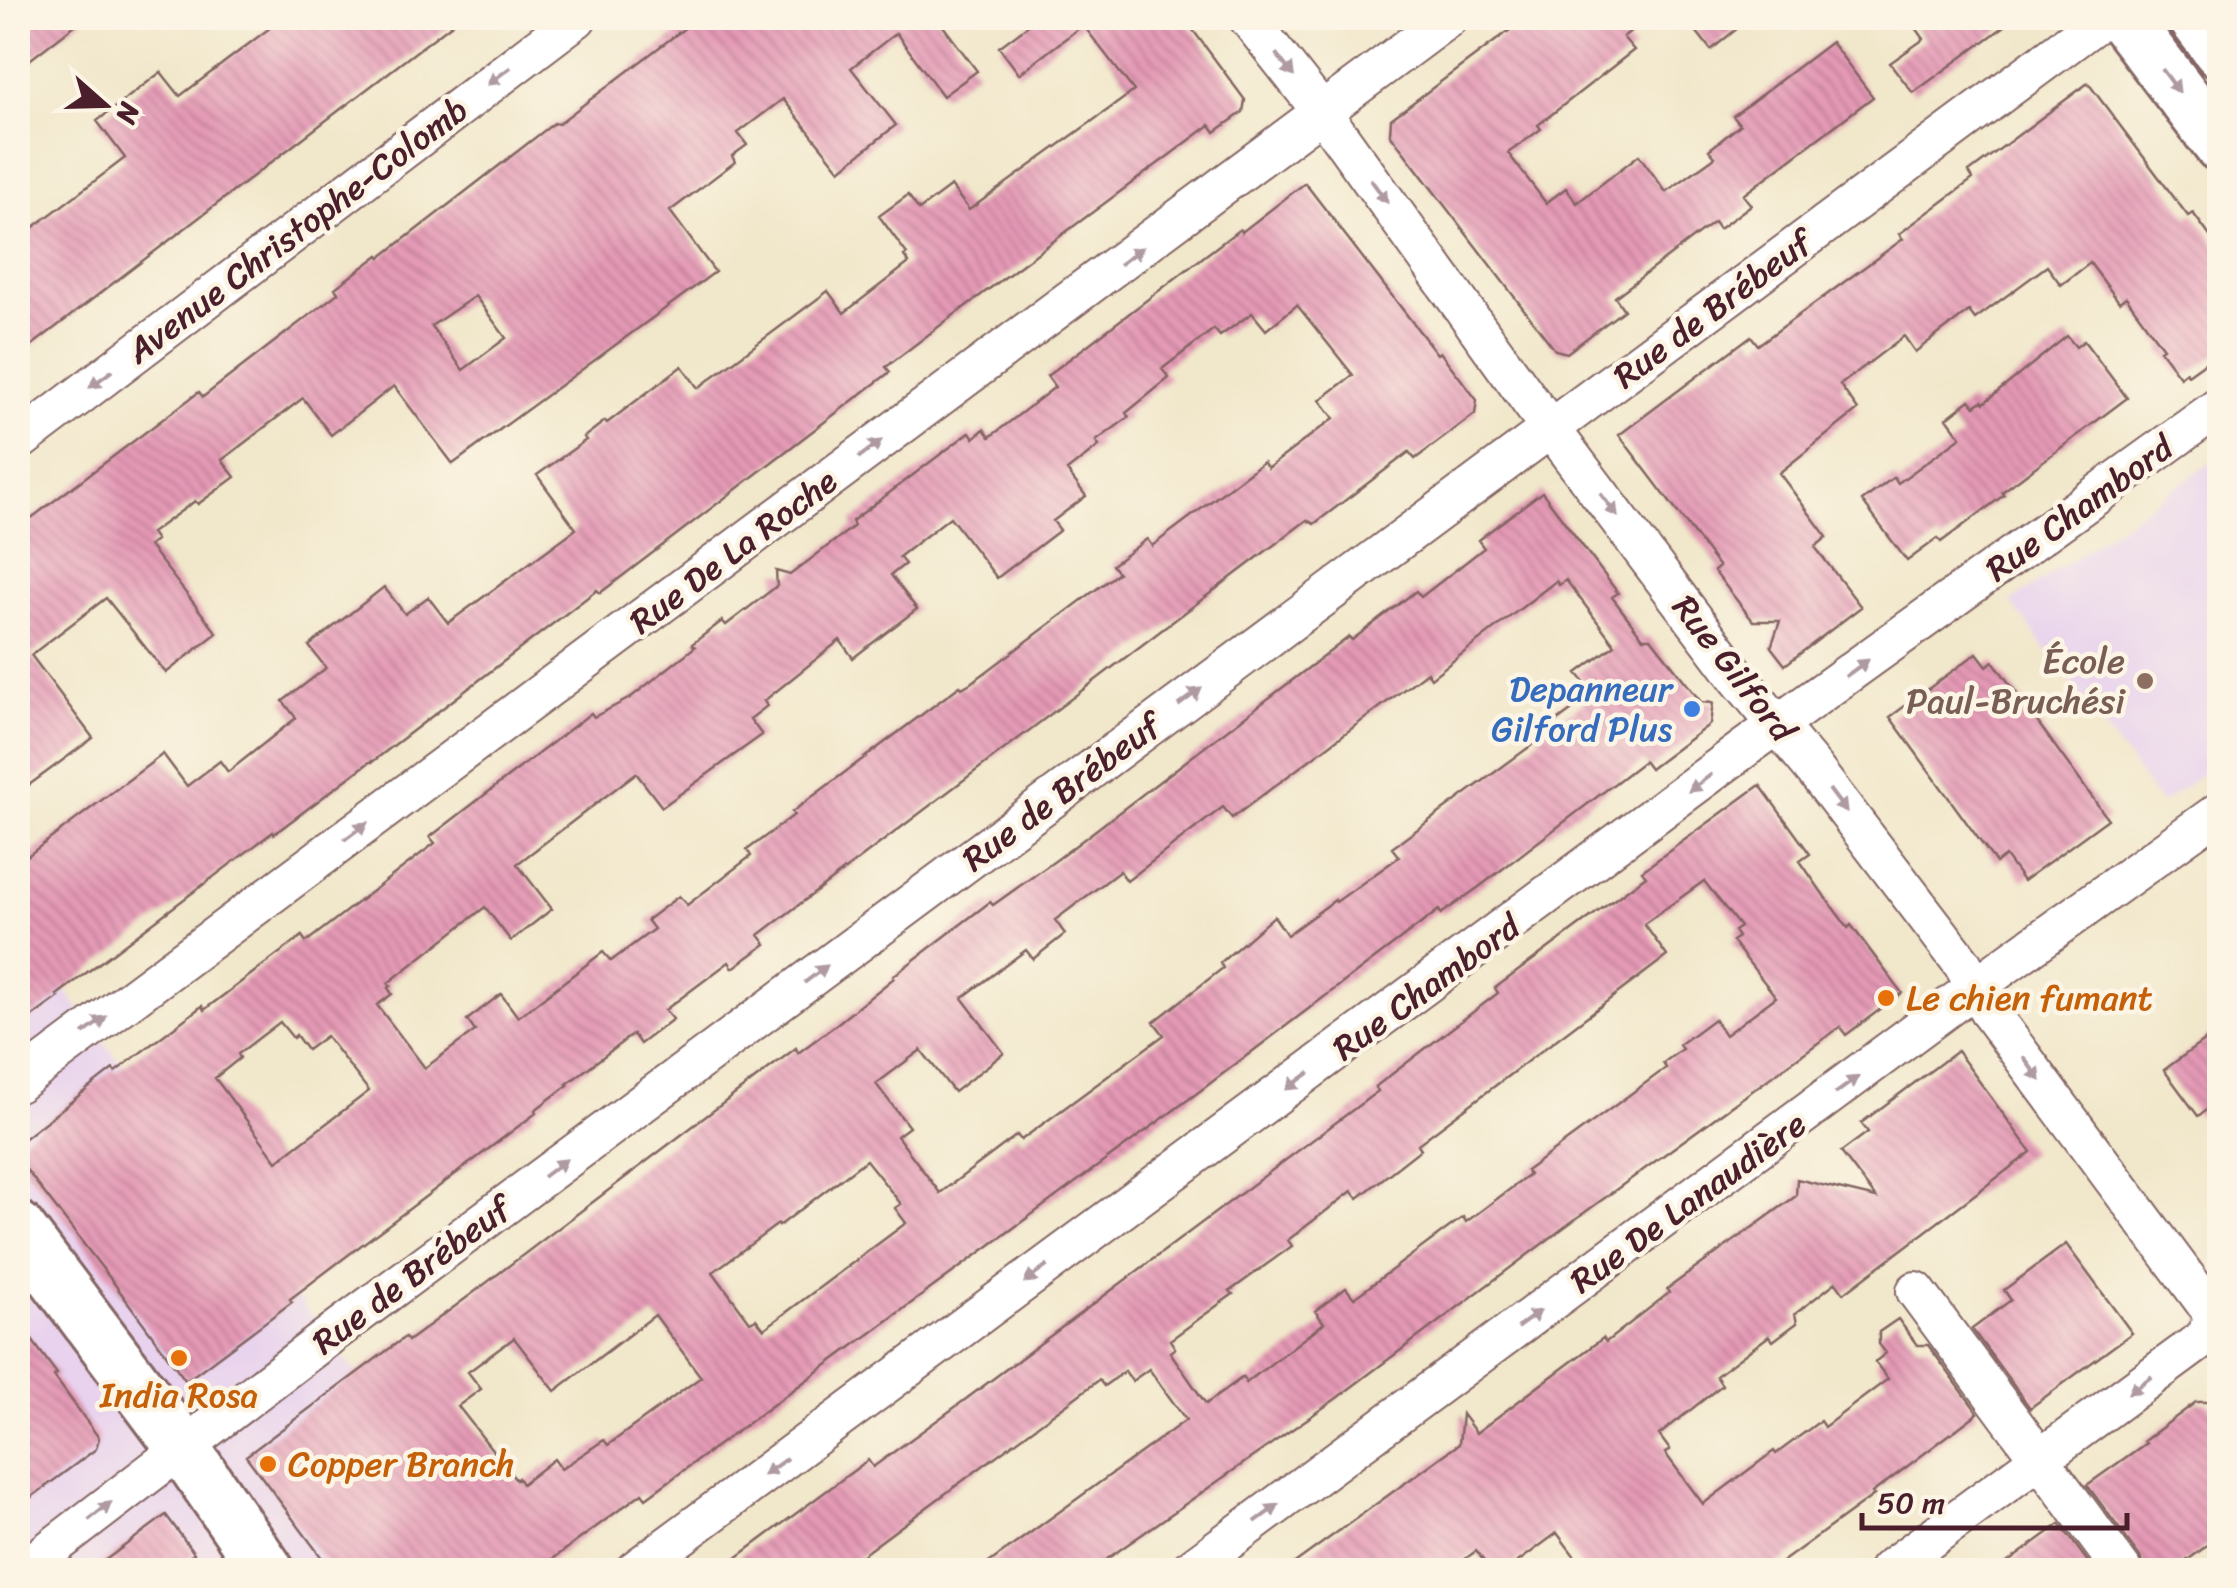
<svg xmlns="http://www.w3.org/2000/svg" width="2237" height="1588" font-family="Sriracha,sans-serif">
	<defs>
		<pattern id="building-back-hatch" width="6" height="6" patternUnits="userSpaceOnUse" patternTransform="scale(2.5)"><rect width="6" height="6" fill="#e59ab6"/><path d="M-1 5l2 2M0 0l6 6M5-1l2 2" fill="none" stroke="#bc7d94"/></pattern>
	</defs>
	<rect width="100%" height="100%" fill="#fcf5e5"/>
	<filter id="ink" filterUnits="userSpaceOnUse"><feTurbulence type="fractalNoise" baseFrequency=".01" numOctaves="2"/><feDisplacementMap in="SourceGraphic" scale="20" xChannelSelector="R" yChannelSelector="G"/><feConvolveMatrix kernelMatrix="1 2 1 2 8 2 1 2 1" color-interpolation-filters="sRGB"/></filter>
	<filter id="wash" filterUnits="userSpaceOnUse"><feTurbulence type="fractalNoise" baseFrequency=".0048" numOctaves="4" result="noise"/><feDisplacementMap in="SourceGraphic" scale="40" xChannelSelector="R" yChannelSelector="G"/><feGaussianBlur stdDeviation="2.25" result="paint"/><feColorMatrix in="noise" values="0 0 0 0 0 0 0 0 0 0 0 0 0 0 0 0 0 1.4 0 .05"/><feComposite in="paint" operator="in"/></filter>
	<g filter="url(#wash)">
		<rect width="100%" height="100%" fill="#f1e7cb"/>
		<path fill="#e8d2ee" d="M2219,457v304l-58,43 -150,-202z
			M18,928l295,390 128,164 30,18 53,70h-503l-3,-5z"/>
		<g id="blocks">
			<path fill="url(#building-back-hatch)" fill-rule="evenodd" d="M18,18h66l-66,51z
				M283,18h177l-442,338v-117l107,-81 -28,-37 64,-49 19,24z
				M698,18h239l40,53 -34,25 -47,-63 -45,35 45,57 -56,45 -57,-71 -45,34 9,12 -15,11 3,6 -65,49 45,61 -262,192 -59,-78 -63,49 -28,-37 -81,62 13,17 -37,27 -3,-3 -44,32 5,7 -7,6 68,87 -51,40 -60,-75 -75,57 62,83 -75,55v-265l181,-136 4,5 135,-104 -3,-5 44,-33 2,2 173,-134 4,1zM475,296l31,42 -43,32 -32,-44z
				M1038,18h146l61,82 -2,12 -28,20 -5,-7 -260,193 -64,49 4,5 -290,221 -3,-3 -225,172 -1,-1 -97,73 -1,-2 -216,163 2,2 -41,30v-164l145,-109 24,32 33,-25 8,11 68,-54 -13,-17 43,-33 -17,-22 75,-59 21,27 23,-17 20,26 128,-94 -39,-54 49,-35 -2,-3 21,-16 2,2 75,-57 16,22 130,-97 16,22 65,-50 -5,-7 3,-2 -28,-38 29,-21 11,15 32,-24 18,24 165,-119 -51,-66 -64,49 -20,-27z
				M1526,18h121l-24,19 11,13 -96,75 3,4 -33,24 38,50 20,-15 11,15 62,-48 27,37 49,-35 -6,-7 31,-25 -7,-9 98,-74 42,55 -130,98 8,10 -32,24 -5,-7 -99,75 9,13 -57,43 -12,-3 -165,-216 1,-15z
				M1686,18h64l-39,32z
				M1909,18h107l-103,75 -23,-30 34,-24z
				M2088,83l100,133 5,-3 27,37v102l-32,23 -2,-3 -6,5 -20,-27 3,-2 -37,-51 -7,5 -29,-39 -29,22 -14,-19 -72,53 -6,-8 -54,41 -11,-16 -64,49 18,25 -79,63 48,64 -12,10 46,60 -76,58 -14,-18 9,-26h-27l-39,-50 5,-4 -100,-132 132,-99 7,9 145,-106 -4,-5 74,-55 -4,-7z
				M1305,183l132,171 3,-2 37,48 -2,14 -60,45 -6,-7 -95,72 -7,-4 -548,415 7,9 -33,24 -4,-6 -64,48 8,9 -33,25 -7,-10 -66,50 1,1 -33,25 1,3 -246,186 2,3 -106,79 -73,-99 -95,-123v-16l95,-74 2,3 87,-66 2,4 98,-74 4,6 129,-99 -5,-6 161,-124 3,4 36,-19 65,-51 -3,-3 30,-23 4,4 51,-39 -1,-15 14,4 64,-49 -2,-5 118,-89 4,6 10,-9 6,8 65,-50 -8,-11 193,-147 2,3zM1297,305l56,70 -33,25 14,18 -66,50 -5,-6 -111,84 -5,-7 -35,26 6,8 -144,108 -12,7 -2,-2 -168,126 2,3 -47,35 4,6 -64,49 -8,-9 -32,24 7,9 -43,32 -8,-9 -85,65 -17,-23 -34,26 8,11 -50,37 -48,-63 15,-11 -4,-6 3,-2 -3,-3 97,-76 26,34 41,-32 -35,-45 119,-91 26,34 100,-72 -12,-16 17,-13 -3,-5 76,-61 13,18 64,-49 -26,-34 14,-11 -6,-7 51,-40 47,61 63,-48 -7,-9 33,-25 -19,-25 32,-25 -3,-5 33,-24 -3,-4 43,-35 -7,-9 52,-40 6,7 32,-23 14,17zM280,1022l13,16 3,-3 11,15 19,-14 43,55 -92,70 -62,-83 25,-20 -2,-4z
				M2067,336l9,11 8,-6 43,57 -125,94 2,3 -63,47 -3,-4 -31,23 -45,-60 32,-24 4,6 63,-46 -14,-19 23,-18 5,6 7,-5 2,2z
				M1542,492l76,101 -6,4 31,41h8l50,64 12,1 -3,21 -60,45 -6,-8 -165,126 -38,27 -2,-4 -235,178 -558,410 -4,-5 -104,77h-207l-85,-114 159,-119 3,4 65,-48 323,-245 2,5 35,-26 61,-49 -1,-2 97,-74 3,3 66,-47 290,-221 3,3 64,-49 5,6 63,-49 -6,-8zM1566,580l49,65 -38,28 17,21 -57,42 3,3 -148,109 7,9 -63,45 -1,-2 -48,35 -13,-19 -54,47 3,5 -69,54 10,13 -143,105 -4,-5 -77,58 -43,-57 12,-9 -33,-43 45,-34 33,42 50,-39 -42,-55 64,-48 7,9 32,-25 -10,-14 65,-49 7,10 96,-74 9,11 195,-146 4,6 125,-97 3,4zM866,1160l35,44 -6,4 11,15 -142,106 -8,-10 -6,3 -37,-50 65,-48 1,2zM655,1315l46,62 -93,68 -4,-5 -43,29 -7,-10 -32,25 -4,-6 -2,2 -58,-74 23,-17 -13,-17 46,-34 41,53z
				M1977,653l10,13 6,-5 115,158 -85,62 -18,-25 -9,7 -106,-146z
				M1760,785l50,69 -10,7 25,36 23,31 3,-3 51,68 -56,42 -6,-8 -274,199 -229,172 -246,172h-112l207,-150 -37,-51 -17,12 -7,-10 -21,15 -5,-6 -257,190h-122l148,-110 5,7 85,-62 420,-314 -3,-4 123,-94 -3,-5 151,-112 -4,-5zM1704,881l36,46 -6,4 4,6 -6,4 44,56 -51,38 -11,-16 -35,26 3,4 -19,14 3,5 -140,103 3,4 -63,47 -3,-5 -109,81 -8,-10 -31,23 9,12 -78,60 -3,-6 -37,27 -36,-52 5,-4 -5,-8 63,-46 -3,-3 62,-45 -4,-6 64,-49 6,7 63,-49 -3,-5 249,-188 -23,-32z
				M2220,1029v71l-22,16 -34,-46z
				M1957,1051l74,101 -187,141 -8,-11 -41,32 2,9 -24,18 -4,-5 -53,40 6,9 -63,50 11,15 -5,3 38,51 71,-53 2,3 44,-33 4,6 64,-48 -13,-17 11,-9 -7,-9v-12l19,-13 19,26h11l50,68 -106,80 2,2 -103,75h-186l-28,-37 -50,37h-16l-15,-19 -26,19h-165l174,-126 3,-30 14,19 127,-95 3,4 63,-49 -2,-4 129,-93 1,-17 79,19 -35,-46 27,-20 -7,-9z
				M2066,1244l66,89 -102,75 -58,-79 39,-29 -7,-10z
				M18,1321l39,53 -3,2 45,62 -3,11 -78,58z
				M2196,1402h11l13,14v120l-46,34h-30l-4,-13 -53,-72 59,-42 -2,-2z
				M166,1515l28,38 -8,7 8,10h-102z
				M2060,1524l34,46h-97z"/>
		</g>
	</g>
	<g filter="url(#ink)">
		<use href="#blocks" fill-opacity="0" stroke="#846563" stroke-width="2.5"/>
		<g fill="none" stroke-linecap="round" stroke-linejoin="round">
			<defs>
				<path id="street" d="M1248,18l74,94 210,292 207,275 75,90 148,194 28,50 221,298c1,13 -2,20 -11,30l-312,229
					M18,442l559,-424
					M18,1083l1430,-1065
					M1916,1291l206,279
					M23,1570l310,-237 1770,-1315
					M635,1570l1110,-822 475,-342
					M1189,1570l811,-601 220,-158"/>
				<path id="secondary" d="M2123,18l97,127
					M2195,18l25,33
					M18,1228l165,220 84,122"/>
			</defs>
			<use href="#street" stroke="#846563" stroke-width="42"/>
			<use href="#secondary" stroke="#846563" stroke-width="58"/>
			<use href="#street" stroke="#fff" stroke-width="38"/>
			<use href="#secondary" stroke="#fff" stroke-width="52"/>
		</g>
		<defs><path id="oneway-solid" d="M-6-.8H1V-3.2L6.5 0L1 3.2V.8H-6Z" transform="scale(2.5)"/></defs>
		<g fill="#ae9aa0">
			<use href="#oneway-solid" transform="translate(1285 65) rotate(52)"/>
			<use href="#oneway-solid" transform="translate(499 76) rotate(143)"/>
			<use href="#oneway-solid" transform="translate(2171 81) rotate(53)"/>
			<use href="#oneway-solid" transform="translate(1379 191) rotate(54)"/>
			<use href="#oneway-solid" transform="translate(1131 256) rotate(-37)"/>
			<use href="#oneway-solid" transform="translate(101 379) rotate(143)"/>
			<use href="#oneway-solid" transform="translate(870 449) rotate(-37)"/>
			<use href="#oneway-solid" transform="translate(1609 505) rotate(53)"/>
			<use href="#oneway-solid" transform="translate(1857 668) rotate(-36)"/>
			<use href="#oneway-solid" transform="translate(1190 697) rotate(-37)"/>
			<use href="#oneway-solid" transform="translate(1700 783) rotate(143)"/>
			<use href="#oneway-solid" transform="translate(1838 801) rotate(53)"/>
			<use href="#oneway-solid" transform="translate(356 831) rotate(-37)"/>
			<use href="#oneway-solid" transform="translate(816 974) rotate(-37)"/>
			<use href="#oneway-solid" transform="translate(95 1025) rotate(-37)"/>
			<use href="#oneway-solid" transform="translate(2032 1069) rotate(53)"/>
			<use href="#oneway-solid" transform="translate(1298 1081) rotate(144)"/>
			<use href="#oneway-solid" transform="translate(1847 1085) rotate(-36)"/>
			<use href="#oneway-solid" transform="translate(555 1168) rotate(-37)"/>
			<use href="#oneway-solid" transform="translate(1036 1274) rotate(144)"/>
			<use href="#oneway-solid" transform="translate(1529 1319) rotate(-36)"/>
			<use href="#oneway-solid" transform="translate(2140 1385) rotate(144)"/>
			<use href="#oneway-solid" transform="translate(775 1467) rotate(144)"/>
			<use href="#oneway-solid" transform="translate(100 1511) rotate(-38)"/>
			<use href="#oneway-solid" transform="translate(1267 1513) rotate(-36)"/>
		</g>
	</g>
	<circle fill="#8d6e63" stroke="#fcf5e5" stroke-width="4" cx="2145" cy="681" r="10"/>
	<circle fill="#3f7fe0" stroke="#fcf5e5" stroke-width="4" cx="1692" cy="709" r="10"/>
	<g fill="#e8710a" stroke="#fcf5e5" stroke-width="4">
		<circle cx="1886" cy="998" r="10"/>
		<circle cx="179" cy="1358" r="10"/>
		<circle cx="268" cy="1464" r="10"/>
	</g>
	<g text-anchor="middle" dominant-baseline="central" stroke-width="9" stroke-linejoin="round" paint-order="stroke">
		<g font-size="35" fill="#4a1f2b" stroke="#fcf5e5">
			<text transform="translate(297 230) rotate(-37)">Avenue Christophe-Colomb</text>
			<text transform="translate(1712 309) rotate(-37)">Rue de Brébeuf</text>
			<text transform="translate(2079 508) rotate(-36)">Rue Chambord</text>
			<text transform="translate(733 551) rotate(-37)">Rue De La Roche</text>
			<text transform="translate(1734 668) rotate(52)">Rue Gilford</text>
			<text transform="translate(1061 792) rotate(-37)">Rue de Brébeuf</text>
			<text transform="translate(1426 987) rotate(-36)">Rue Chambord</text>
			<text transform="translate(1688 1202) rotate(-36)">Rue De Lanaudière</text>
			<text transform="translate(411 1275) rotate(-37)">Rue de Brébeuf</text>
		</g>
		<g font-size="35" fill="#785e54" stroke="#fcf5e5" text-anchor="end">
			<text x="2125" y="661">École<tspan x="2125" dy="40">Paul-Bruchési</tspan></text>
		</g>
		<g font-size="35" fill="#366cbe" stroke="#fcf5e5" text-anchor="end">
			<text x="1672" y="689">Depanneur<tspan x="1672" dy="40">Gilford Plus</tspan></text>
		</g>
		<g font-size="35" fill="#c56008" stroke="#fcf5e5" text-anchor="start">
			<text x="1906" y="998">Le chien fumant</text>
			<text x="179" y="1395" text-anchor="middle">India Rosa</text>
			<text x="288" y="1464">Copper Branch</text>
		</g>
	</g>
	<rect width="2237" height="1588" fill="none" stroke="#fcf5e5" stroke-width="60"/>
	<g transform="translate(105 105) rotate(110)" stroke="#fcf5e5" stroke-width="8" paint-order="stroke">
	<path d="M0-8L18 38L0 25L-18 38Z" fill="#4a1f2b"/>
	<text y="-15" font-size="28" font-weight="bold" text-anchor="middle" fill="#4a1f2b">N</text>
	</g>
	<path d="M1862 1513v15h265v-15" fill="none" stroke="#4a1f2b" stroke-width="5"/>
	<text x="1877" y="1513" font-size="30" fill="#4a1f2b" stroke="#fcf5e5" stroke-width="8" paint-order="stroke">50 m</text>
</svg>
